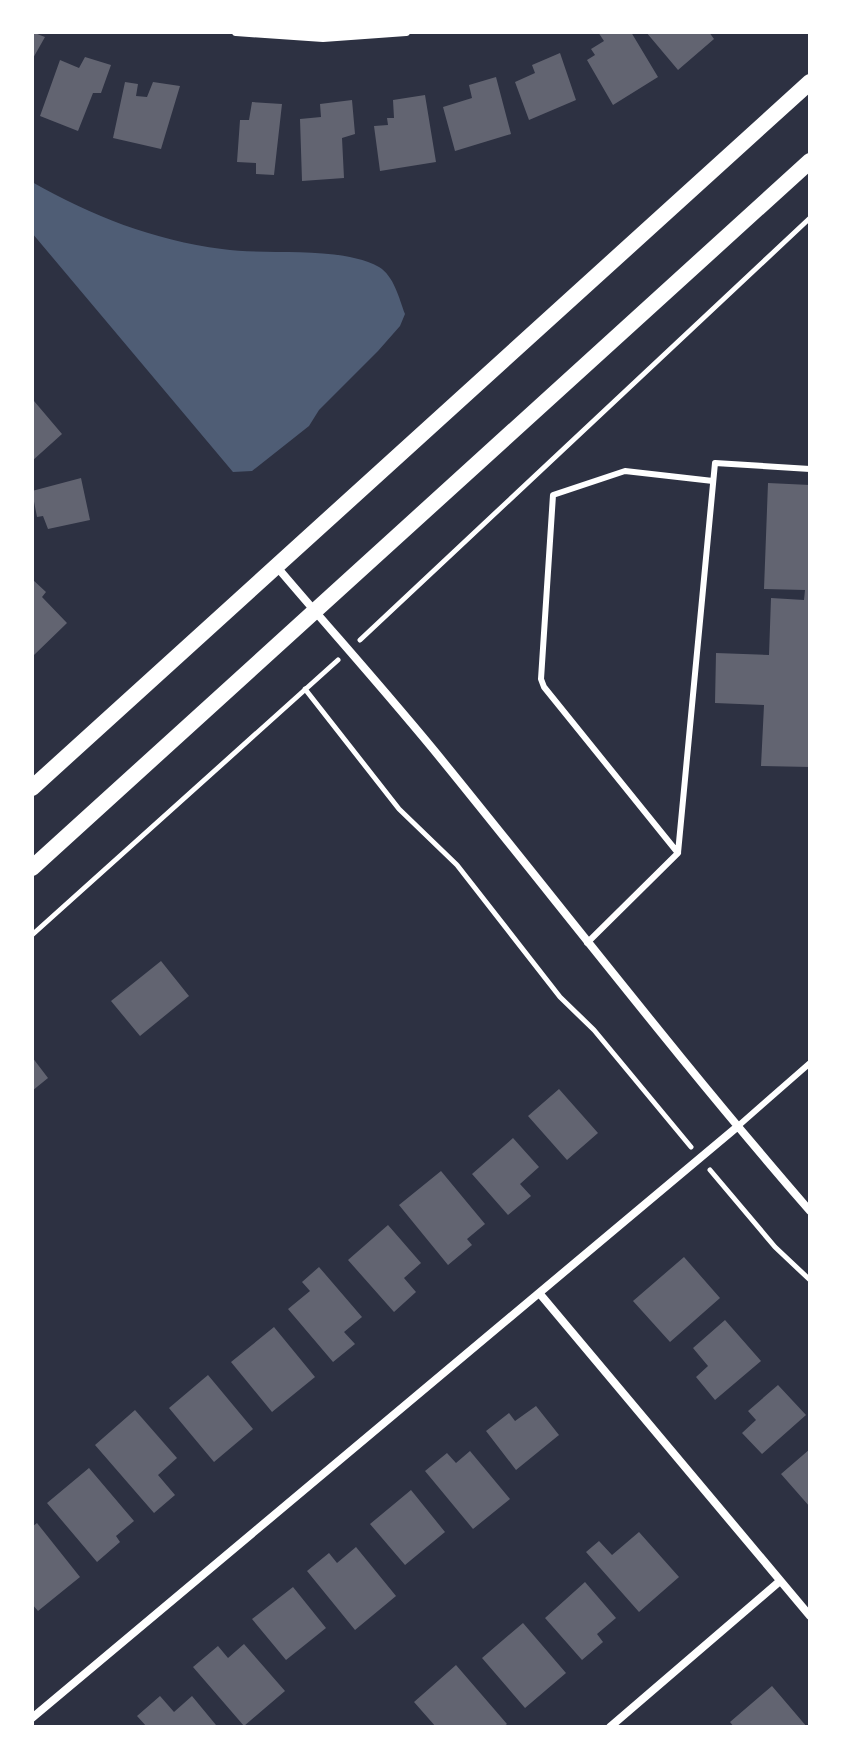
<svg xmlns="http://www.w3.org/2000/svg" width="842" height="1759" font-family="Raleway,sans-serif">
	<rect width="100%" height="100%" fill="#2d3142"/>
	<path fill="#4f5d75" d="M32,182c60,34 121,58 190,67 46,7 117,-4 157,18 15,9 20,31 26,47l-5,12 -22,25 -59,59 -10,16 -57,45 -19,1 -201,-239z"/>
	<path fill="#626471" d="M32,32l13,5 -13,23z
		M598,32h33l27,45 -45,28 -26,-45 8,-5 -4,-6 13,-8z
		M646,32h63l5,7 -36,31z
		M560,53l16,47 -47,20 -14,-38 20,-9 -3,-8z
		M85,57l26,8 -10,28h-8l-15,38 -38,-15 20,-56 19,8z
		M496,77l15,57 -56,17 -12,-44 29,-9 -3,-13z
		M125,82l13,2 -2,12 11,1 6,-15 27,4 -19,63 -48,-11z
		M425,95l11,67 -56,9 -6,-45 14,-1 -1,-7h7l-1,-18z
		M352,100l3,34 -13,4 2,40 -42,3 -2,-62 21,-2 -1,-13z
		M252,102l30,2 -8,71 -18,-1v-11l-19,-1 3,-42h9z
		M34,401l28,33 -30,27v-58z
		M81,478l9,42 -42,9 -5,-13 -6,1 -5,-26z
		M768,483l42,2v282l-49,-1 3,-61 -49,-2 1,-50 53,2 2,-57 33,2 1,-10 -41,-1z
		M32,579l14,13 -4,5 25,26 -34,33z
		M161,961l28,35 -49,40 -29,-35z
		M32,1057l16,21 -16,13z
		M559,1089l39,44 -31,27 -39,-44z
		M513,1138l26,29 -19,17 11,12 -23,19 -36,-41z
		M441,1171l44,53 -18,15 5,6 -24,20 -49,-60z
		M388,1225l33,38 -17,15 12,14 -22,20 -46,-52z
		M684,1257l36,41 -50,44 -37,-41z
		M319,1267l43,50 -18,15 11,12 -22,18 -45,-53 22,-18 -8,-9z
		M725,1320l36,41 -46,39 -19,-23 12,-11 -15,-18z
		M274,1327l41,50 -43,35 -41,-50z
		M208,1375l45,54 -39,33 -45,-54z
		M778,1385l28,30 -44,39 -20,-21 14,-13 -8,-9z
		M536,1406l23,29 -43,35 -30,-39 23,-18 6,8z
		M135,1410l42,48 -19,17 17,20 -21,18 -59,-68z
		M810,1449v58l-29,-33z
		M470,1451l40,48 -37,30 -48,-58 22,-18 9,10z
		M89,1468l45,53 -18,15 4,6 -23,20 -50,-59z
		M411,1490l34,42 -40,33 -35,-41z
		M37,1523l43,54 -42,34 -6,-7v-77z
		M639,1532l40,45 -40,35 -53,-60 13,-11 13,14z
		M356,1547l40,49 -41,34 -48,-59 22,-18 8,10z
		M585,1582l31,36 -19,16 6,8 -21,18 -37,-42z
		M293,1587l33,41 -40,32 -34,-41z
		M523,1623l43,50 -41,35 -43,-50z
		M244,1644l41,47 -41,35 -51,-59 25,-21 10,12z
		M456,1665l51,59 -4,3h-67l-22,-25z
		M772,1686l35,41h-73l-4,-5z
		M160,1696l14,16 18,-16 24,29 -2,2h-67l-10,-11z"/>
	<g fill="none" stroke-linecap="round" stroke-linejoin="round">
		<path stroke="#fff" stroke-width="5" d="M360,640l450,-422
			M305,689l94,120 58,56 103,132 34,33 97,117
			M32,935l306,-275
			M710,1170l65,77 35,33"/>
		<path stroke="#fff" stroke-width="6" d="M678,853l-134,-166 -3,-8 12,-184 72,-24 88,10
			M587,943l91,-90 37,-390 95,6
			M737,1127l73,-64"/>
		<path stroke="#fff" stroke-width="8" d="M236,32l87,6 83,-6
			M277,567c56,66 114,130 169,198 121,149 238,301 364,446
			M540,1294l270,322
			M32,1718l705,-591
			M610,1727l170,-146"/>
		<path stroke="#fff" stroke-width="16" d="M32,788l778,-706
			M32,868l778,-707"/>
	</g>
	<rect width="842" height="1759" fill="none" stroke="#ffffff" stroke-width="68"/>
</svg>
